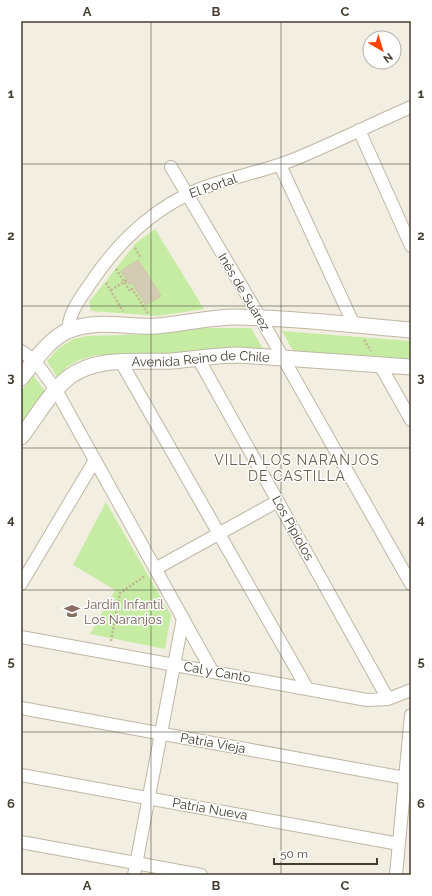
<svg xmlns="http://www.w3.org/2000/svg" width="432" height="896" font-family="Raleway,sans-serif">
	<rect width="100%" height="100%" fill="#f2eee1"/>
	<path fill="#c6eca4" d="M155,229l49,80 -46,7 -67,-5 -2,-9 47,-59z
		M205,328h46l12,21 -139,8 -28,-2 -17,5 -12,7 -10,10 -10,-16 11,-12 15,-10 14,-3 71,-2z
		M282,331l129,10v19l-118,-9z
		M33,375l12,16 -24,33v-33z
		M106,502l65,113 -6,34 -75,-15 25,-44 -42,-25z"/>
	<path fill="#d4cbb5" stroke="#d0c4a8" d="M138,260l23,36 -15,9 -14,-22 -3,1 -8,-13z"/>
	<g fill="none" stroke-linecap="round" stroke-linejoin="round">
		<defs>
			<path id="minor" d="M359,130l52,116
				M280,165l74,160
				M171,167l90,152 150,265
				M68,331c1,-21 15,-36 26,-53 30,-43 69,-78 120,-94 27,-9 54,-14 81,-25 39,-16 77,-35 116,-52
				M21,351l14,10 21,29 156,281
				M198,358l190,341
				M121,362l186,326
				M380,365l31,55
				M155,569l123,-68
				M21,584l74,-124
				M21,637l346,63 21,-1 23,-9
				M21,708l384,70
				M21,775l378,69
				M21,842l180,33
				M134,875l49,-257
				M396,875l15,-160"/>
			<g id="tertiary">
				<path d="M21,378c13,-16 27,-38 46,-47 30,-13 60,-3 90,-5 27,-2 52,-9 79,-9 57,1 118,8 175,13"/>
				<path id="s1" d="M21,437c14,-18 30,-46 48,-60 30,-22 68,-14 103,-16 23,-2 44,-6 67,-6l172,12"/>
			</g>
		</defs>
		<use href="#minor" stroke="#beb7a3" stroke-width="14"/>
		<use href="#tertiary" stroke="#beb7a3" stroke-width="17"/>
		<path stroke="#c2b592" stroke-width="2.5" stroke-dasharray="2 2" stroke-linecap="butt" d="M135,248l6,10
			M116,269l14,22 2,-2 16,24
			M106,283l17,28
			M111,290l16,-10
			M364,340l7,11
			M111,641l9,-48 25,-17"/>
		<use href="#minor" stroke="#fff" stroke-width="12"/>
		<use href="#tertiary" stroke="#fff" stroke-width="15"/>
	</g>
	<path fill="none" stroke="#443e31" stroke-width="1" stroke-opacity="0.55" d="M151,21v854M281,21v854M21,164h390M21,306h390M21,448h390M21,590h390M21,732h390"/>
	<defs>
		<symbol id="school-bare" viewBox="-9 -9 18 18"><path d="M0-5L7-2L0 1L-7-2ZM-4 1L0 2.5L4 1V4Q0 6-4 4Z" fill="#8d6e63" stroke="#fff" stroke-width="2.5" paint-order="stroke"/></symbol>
	</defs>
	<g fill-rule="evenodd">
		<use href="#school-bare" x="61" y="600" width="22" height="22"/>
	</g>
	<g text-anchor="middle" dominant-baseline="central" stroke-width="3" stroke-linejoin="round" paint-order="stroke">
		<g font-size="13" fill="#443e31" stroke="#fff">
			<text transform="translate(213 186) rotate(-19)">El Portal</text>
			<text transform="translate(244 292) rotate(59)">Inés de Suárez</text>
			<text stroke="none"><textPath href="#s1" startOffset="212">Avenida Reino de Chile</textPath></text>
			<text transform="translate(293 528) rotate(61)">Los Pipiolos</text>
			<text transform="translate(217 672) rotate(10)">Cal y Canto</text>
			<text transform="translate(213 743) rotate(10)">Patria Vieja</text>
			<text transform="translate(210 809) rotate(10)">Patria Nueva</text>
		</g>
		<g font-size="13" fill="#785e54" stroke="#fff" text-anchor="start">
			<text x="84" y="604">Jardín Infantil<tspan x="84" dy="15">Los Naranjos</tspan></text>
		</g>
		<g font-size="14" letter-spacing="1" fill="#685d47" stroke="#fff">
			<text x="297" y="460">VILLA LOS NARANJOS<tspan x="297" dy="16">DE CASTILLA</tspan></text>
		</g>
	</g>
	<rect width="432" height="896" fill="none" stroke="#ffffff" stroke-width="44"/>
	<g transform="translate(382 50) rotate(142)"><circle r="19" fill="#ffffff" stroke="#b4b2ad"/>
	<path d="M0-3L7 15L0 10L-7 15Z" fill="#ff430b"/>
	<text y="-6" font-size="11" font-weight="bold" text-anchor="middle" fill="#443e31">N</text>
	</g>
	<path d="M274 858v6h103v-6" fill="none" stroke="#443e31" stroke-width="2"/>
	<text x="280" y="858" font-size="12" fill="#443e31" stroke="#ffffff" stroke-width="3" paint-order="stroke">50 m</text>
	<rect x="22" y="22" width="388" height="852" fill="none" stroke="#443e31" stroke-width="1.5"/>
	<g font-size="13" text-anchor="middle" font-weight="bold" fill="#443e31">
		<text x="87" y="16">A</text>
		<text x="216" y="16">B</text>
		<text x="345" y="16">C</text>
		<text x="11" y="98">1</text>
		<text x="421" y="98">1</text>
		<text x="11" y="240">2</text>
		<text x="421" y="240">2</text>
		<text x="11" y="382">3</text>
		<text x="421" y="382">3</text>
		<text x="11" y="524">4</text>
		<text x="421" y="524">4</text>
		<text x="11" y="666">5</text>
		<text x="421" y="666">5</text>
		<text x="11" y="808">6</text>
		<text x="421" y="808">6</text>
		<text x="87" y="890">A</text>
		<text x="216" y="890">B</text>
		<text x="345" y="890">C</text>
	</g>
</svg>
